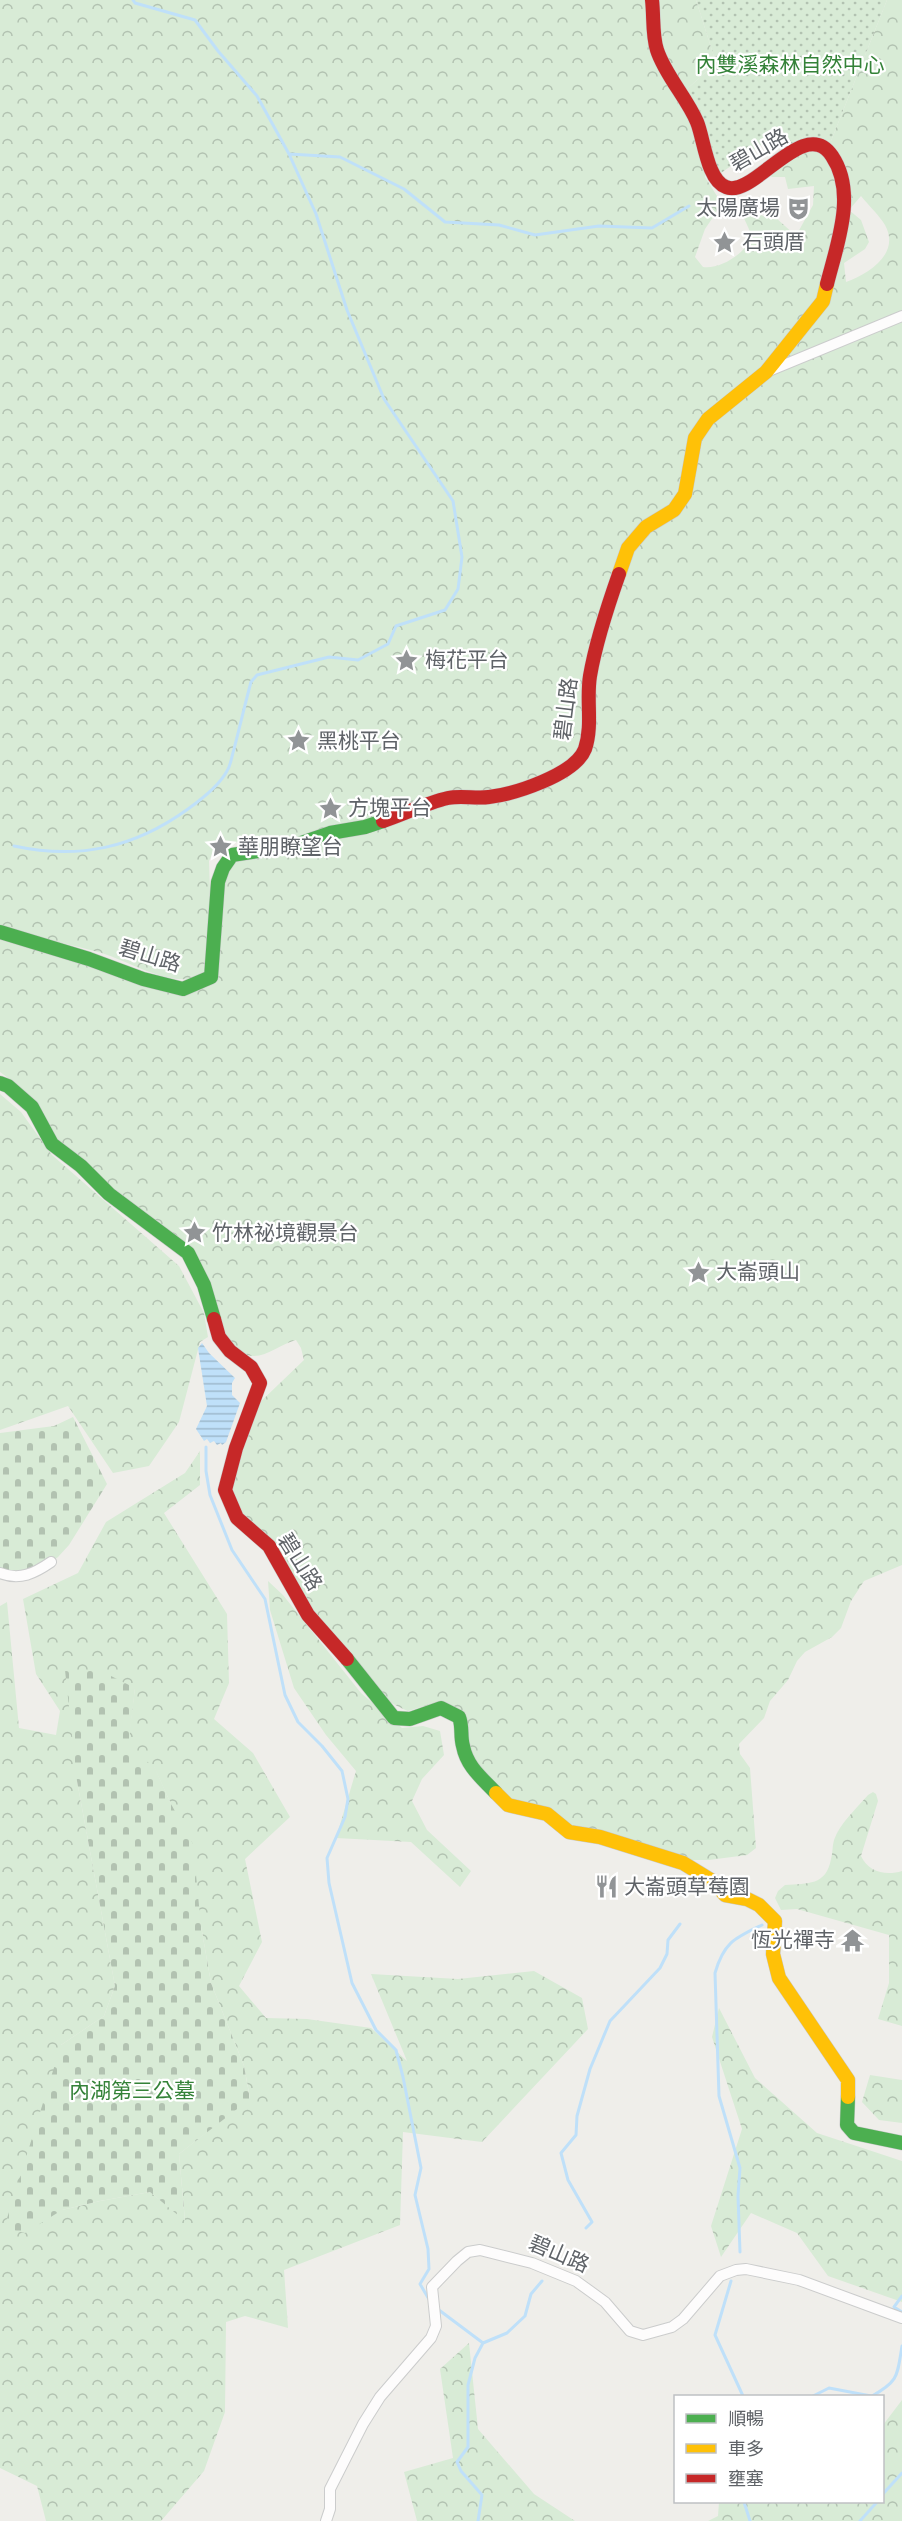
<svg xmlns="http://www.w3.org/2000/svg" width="902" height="2521" font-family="'Fira Sans Condensed','Noto Sans TC',sans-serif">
	<defs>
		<pattern id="grass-dots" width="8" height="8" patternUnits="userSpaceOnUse" patternTransform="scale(1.5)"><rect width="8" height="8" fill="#d8ebd6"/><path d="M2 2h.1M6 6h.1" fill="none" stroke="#b2c2b1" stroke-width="1.8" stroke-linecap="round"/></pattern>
		<pattern id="forest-crowns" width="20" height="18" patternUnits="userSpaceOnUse" patternTransform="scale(1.5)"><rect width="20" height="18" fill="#d8ebd6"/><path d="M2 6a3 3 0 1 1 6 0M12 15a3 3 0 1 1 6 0" fill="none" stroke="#b2c2b1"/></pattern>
		<pattern id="cemetery-stones" width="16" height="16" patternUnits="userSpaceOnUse" patternTransform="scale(1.5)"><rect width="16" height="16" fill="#d8ebd6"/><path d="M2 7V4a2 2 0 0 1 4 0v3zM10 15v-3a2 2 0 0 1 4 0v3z" fill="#b2c2b1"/></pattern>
		<pattern id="water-rules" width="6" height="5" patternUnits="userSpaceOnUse" patternTransform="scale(1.5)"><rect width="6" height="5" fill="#bfe0f9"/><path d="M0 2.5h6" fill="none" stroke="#9eb9cd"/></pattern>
	</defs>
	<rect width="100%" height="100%" fill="#efeeea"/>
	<path fill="url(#grass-dots)" d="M696,0h191l-56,141 -25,-5 -15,6 -9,-12 -61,43 -7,-10 -27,-74 29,-26z"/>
	<path fill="url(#forest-crowns)" fill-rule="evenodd" d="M0,0h696l20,63 -29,26 27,74 -7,5 -2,9 17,27 -17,25 -10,28 8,10c15,3 43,-13 47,-29 2,-7 -5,-15 -7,-23l6,-5 19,8 7,-1 20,18 2,-1 16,-29 1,-19 -26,3 -3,-12h-13l-5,-5 15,-12 9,-18 15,-6 25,5 56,-141h15v1565l-38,16 -13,20 -10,27 -9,9 -27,15 -8,9 -9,19 -18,21 -6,17 -25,26 1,10 10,14 6,80 -9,7 -38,5h-19l-27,-4 -44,-17 -50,-14 -18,-14 -13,-6 -32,-8 -36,-39 -5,-13 -1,-32c-23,-15 -32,-9 -56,-2 -33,-14 -28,-21 -49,-45 -17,-20 -38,-36 -52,-58 -13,-21 -23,-44 -36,-64 -16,-24 -37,-20 -42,-57l25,-79 50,-48 -3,-12 -5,-8c-17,4 -34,22 -51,14 -34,-15 -36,-81 -61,-109 -8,-11 -35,-26 -47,-35 -31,-23 -63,-50 -88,-80 -17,-20 -26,-43 -49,-58v-136l180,57c13,-2 31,-8 38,-20 3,-29 -7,-98 19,-116l58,-8 34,-11 41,-7 71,-27 15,-2h33l15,-4 34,-12 38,-21 12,-15 6,-20 1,-47 12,-62 24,-69 21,-24 27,-17 10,-19 9,-53 33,-36 -2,-1 -17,10 -19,21 -12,63 -8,10 -22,11 -14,11 -11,16 -22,61 -9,36 -8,44v42l-6,23 -7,8 -11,8 -45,21 -27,7h-35l-17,2 -61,23 -41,7 -47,15 -28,2 -29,-1 -18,6 -6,13 3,92 -5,20c-31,20 -78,-13 -109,-21 -33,-9 -66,-15 -98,-27zM861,196c8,10 18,19 24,29 16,29 -17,49 -39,57l-2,-19 21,-14 4,-7 -8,-22 -12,-10z
		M0,1094l21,18 31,43 127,111 25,47 4,24 -8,5 -21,80 -30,44 -36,7 -45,-67 -68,24z
		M200,1451v34l-36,28 63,101 2,69 -15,36 39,34 37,64 -45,42 17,83 -23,44 27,32 41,1 64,9 36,33 -36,-87 87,5 76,-8 48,27 6,31 -106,113 -79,-10 -3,93 -116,45 4,58 -43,-12 -19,6 -1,90 -21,59 -43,50h-115l-9,-35 -37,-18v-862l7,-4 12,126 37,7 4,-24 -24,-37 -13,-75 55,-26 28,-51 79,-49zM135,1688l-8,63 27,16 17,37 30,122 10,57 33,83 6,32 -71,56 6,66 -35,-28 -50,9 -38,9 -1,-165 43,-29 11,-30 -38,-205z
		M268,1581l15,14 78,98 41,35 21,-2 17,5 4,24 -22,24 -10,22 15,29 44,41 -11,16 -49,-45 -75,-4 20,-67 -30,-36 -32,-47 -24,-78z
		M873,1792l3,2 2,7 -17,55c7,16 25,20 41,15v155l-24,-7 11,-36v-48l-92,-26 -16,1 -6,-12 3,-7 7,-6c23,-2 41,1 46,-26 2,-6 1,-13 3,-19 6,-17 22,-31 34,-45z
		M719,2008l36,70 62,55 85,28v141l-74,-26 -31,-43 -46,-20 -30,44 -10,-31 31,-97 -30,-92z
		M870,2075l32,5v43l-23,-3 -17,-18z
		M469,2343l9,86 56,65 41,27h-158l-13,-49 49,-14 -13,-89z
		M902,2400v121h-194l10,-5 1,-14h163l1,-77z"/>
	<path fill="url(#cemetery-stones)" d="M73,1417l34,67 -38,61 -11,12 -25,19 -33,-5v-138l54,-7z
		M65,1670l36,1 34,17 -7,62 26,16 17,38 22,40 8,82 10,57 33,83 6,33 -71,55 6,67 -35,-29 -50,9 -38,9 -37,23 -21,-5 57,-183 43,-29 11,-30 -38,-205z"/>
	<path fill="url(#water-rules)" d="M202,1343l7,10 26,25 -3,5v12l8,8 -14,39 -4,3 -1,-2 -4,2 -3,-4 -4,2 -3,-4 -3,2 -8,-12 11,-23 -9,-58z"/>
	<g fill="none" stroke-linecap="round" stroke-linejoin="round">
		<path stroke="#bfe0f9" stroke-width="3" d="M133,0l2,3 60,17 23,31 39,45 32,58 51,3 64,32 41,33 54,3 36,10 64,-9 53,2 37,-22
			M14,846c65,14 120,2 174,-37 14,-10 31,-23 39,-38 4,-6 5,-16 7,-22 6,-23 11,-45 17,-67l6,-7 72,-18 29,3 30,-16 8,-18 49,-16 13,-21 4,-32 -9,-56 -69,-102 -37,-89 -31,-96 -27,-60
			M206,1447v24l4,24 22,55 33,49 20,96 13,27 24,24 20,25 6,28 -3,18 -18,41 2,25 23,100 24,47 20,20 7,27 18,91 -6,27 13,54 1,20 -9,15 10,17
			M586,2228l6,-6 -24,-42 -7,-27 15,-18 1,-19 13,-47 20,-48 50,-53 7,-14 1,-14 12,-16
			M740,2252l-2,-56 2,-28 -21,-72 -4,-123c9,-31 20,-35 47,-48
			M731,2281l-16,54 28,61
			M902,2296l-8,11 8,5
			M439,2310l44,33
			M813,2396l16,-8 42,8
			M872,2396c27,-15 25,-20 30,-50
			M882,2495l20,-22
			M744,2502l6,19
			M478,2521l4,-26 -21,-24 -4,-9 11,-15v-62l7,-27 8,-15 24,-10 18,-17 6,-22 11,-13
			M860,2521l17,-19"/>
		<defs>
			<path id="street" d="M769,371l133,-55
				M0,1573c20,8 35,0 51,-11
				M326,2521l4,-12v-20l33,-65 17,-27 51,-59 5,-12 -4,-39 25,-26 11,-9 12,-2 52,13 44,18 29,21 25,29 13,4 29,-8 11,-8 37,-43 16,-6 10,-1 53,11 103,38"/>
			<path id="fast" d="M0,932l89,27 54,20 40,10 28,-12 7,-95 5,-14 9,-13 60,-9 38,-13 35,-6 18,-6
				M0,1083l8,3 24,21 20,37 29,22 28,28 79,59 16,32 10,34
				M347,1659l47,59 16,1 31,-11 18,9c4,10 1,19 4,29 4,21 19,32 33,47
				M848,2097l-1,28 7,8 48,10"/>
			<path id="slow" d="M619,574l9,-26 18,-21 28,-17 11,-16 10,-56 13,-19 58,-47 57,-71 4,-17
				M496,1793l12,12 39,9 22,18 31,5 83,26 31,19 11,13 22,4 12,6 16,16 -2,33 6,24 69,102v17"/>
			<path id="jam" d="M652,0c2,16 0,35 5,50 8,25 30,48 40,72 7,17 10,58 29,65 28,12 78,-73 106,-31 25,37 5,88 -5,128
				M383,821c21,-7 43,-18 65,-23 13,-3 28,1 41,-1 25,-3 86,-22 96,-48 8,-24 1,-49 5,-73 6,-35 17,-68 29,-102
				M214,1319l5,18 11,14 21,16 9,16 -24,65 -11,42 12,28 32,28 39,69 39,44"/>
		</defs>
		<use href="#street" stroke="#cbcccc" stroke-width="12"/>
		<use href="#fast" stroke="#cacacb" stroke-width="15"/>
		<use href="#slow" stroke="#cacacb" stroke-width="15"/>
		<use href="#jam" stroke="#cacacb" stroke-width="15"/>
		<use href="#street" stroke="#fdfcfc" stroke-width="10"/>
		<use href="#fast" stroke="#4caf50" stroke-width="14"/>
		<use href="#slow" stroke="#ffc107" stroke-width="14"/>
		<use href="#jam" stroke="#c62828" stroke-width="14"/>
	</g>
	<defs>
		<symbol id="theatre-bare" viewBox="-9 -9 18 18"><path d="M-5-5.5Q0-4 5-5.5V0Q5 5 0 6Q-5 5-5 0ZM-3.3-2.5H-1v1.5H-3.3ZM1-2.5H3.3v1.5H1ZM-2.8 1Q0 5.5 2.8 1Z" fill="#919496" stroke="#fff" stroke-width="2.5" paint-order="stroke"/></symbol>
		<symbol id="sight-bare" viewBox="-9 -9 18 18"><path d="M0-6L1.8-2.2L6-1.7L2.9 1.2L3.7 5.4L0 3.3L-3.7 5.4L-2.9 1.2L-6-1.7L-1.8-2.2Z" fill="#919496" stroke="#fff" stroke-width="2.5" paint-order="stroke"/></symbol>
		<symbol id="restaurant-bare" viewBox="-9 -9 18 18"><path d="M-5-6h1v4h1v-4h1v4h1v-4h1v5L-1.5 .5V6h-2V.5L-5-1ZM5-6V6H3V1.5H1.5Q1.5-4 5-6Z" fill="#919496" stroke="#fff" stroke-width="2.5" paint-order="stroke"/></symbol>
		<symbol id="temple-bare" viewBox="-9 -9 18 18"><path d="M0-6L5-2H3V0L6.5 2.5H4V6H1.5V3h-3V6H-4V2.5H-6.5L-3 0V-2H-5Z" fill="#919496" stroke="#fff" stroke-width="2.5" paint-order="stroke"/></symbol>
	</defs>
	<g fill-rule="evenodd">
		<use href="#theatre-bare" x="782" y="192" width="33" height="33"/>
		<use href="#sight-bare" x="708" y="226" width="33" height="33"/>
		<use href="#sight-bare" x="390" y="644" width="33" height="33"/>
		<use href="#sight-bare" x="282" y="724" width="33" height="33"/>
		<use href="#sight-bare" x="314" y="792" width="33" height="33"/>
		<use href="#sight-bare" x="204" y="830" width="33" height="33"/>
		<use href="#sight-bare" x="178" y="1216" width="33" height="33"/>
		<use href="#sight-bare" x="682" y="1256" width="33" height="33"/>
		<use href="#restaurant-bare" x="590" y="1870" width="33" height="33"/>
		<use href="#temple-bare" x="836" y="1924" width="33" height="33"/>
	</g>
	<g text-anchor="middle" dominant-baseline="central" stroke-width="4.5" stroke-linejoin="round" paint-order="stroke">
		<g font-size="21" fill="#348238" stroke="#fff">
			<text x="790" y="65">內雙溪森林自然中心</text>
			<text x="132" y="2091">內湖第三公墓</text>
		</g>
		<g font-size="21" fill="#5f6368" stroke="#fff">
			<text transform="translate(759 150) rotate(-30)">碧山路</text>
			<text transform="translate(566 709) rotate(-83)">碧山路</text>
			<text transform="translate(150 956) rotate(17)">碧山路</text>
			<text transform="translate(300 1562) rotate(58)">碧山路</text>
			<text transform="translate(559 2254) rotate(23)">碧山路</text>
		</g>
		<g font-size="21" fill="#5f6368" stroke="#fff" text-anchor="start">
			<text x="780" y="208" text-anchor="end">太陽廣場</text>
			<text x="742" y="242">石頭厝</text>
			<text x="425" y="660">梅花平台</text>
			<text x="317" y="741">黑桃平台</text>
			<text x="348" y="808">方塊平台</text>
			<text x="238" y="847">華朋瞭望台</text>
			<text x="212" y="1233">竹林祕境觀景台</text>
			<text x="716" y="1272">大崙頭山</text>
			<text x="624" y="1887">大崙頭草莓園</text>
			<text x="835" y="1940" text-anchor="end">恆光禪寺</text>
		</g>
	</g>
	<rect x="674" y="2395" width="210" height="108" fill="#ffffff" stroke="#bfc1c3" stroke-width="1.5"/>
	<rect x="686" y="2414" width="30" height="9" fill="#4caf50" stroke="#bfc1c3" stroke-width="1.5"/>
	<text x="728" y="2425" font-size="18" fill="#5f6368">順暢</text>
	<rect x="686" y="2444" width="30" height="9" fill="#ffc107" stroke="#bfc1c3" stroke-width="1.5"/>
	<text x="728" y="2455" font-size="18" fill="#5f6368">車多</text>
	<rect x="686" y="2474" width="30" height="9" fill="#c62828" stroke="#bfc1c3" stroke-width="1.5"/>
	<text x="728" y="2485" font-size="18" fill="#5f6368">壅塞</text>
</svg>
